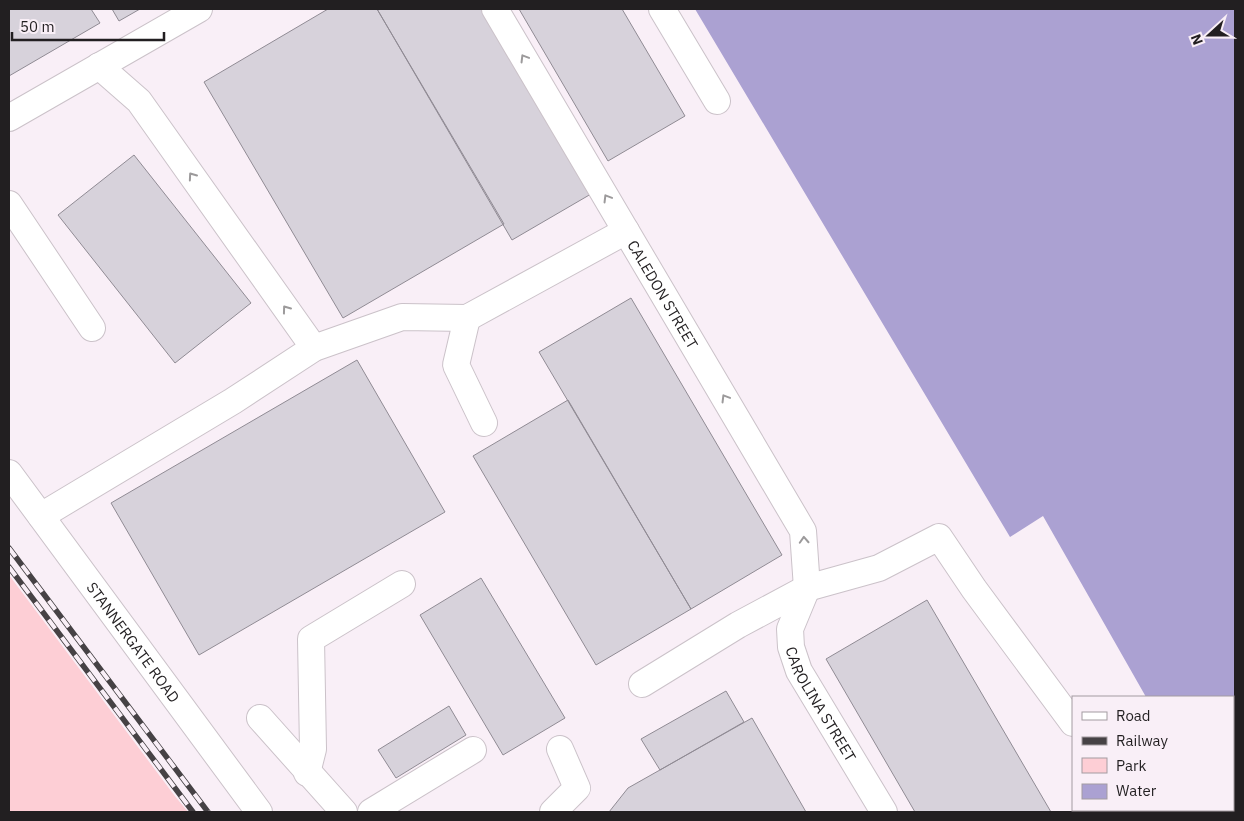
<svg xmlns="http://www.w3.org/2000/svg" width="1244" height="821" font-family="'IBM Plex Sans',sans-serif">
	<rect width="100%" height="100%" fill="#f9eff7"/>
	<path fill="#fdced5" d="M9,575l165,220 14,17h-179z"/>
	<path fill="#aba1d2" d="M695,9h540v803h-23l-2,-2h23v-113h-87l-103,-181 -33,21z"/>
	<path fill="#d7d2db" stroke="#908b94" d="M9,9h82l9,14 -91,53z
		M112,9h28l-21,12z
		M328,9h49l127,215 -161,94 -139,-236z
		M377,9h106l108,185 -79,46z
		M519,9h103l63,107 -77,45z
		M134,155l117,148 -76,60 -117,-148z
		M631,298l151,257 -91,54 -152,-257z
		M357,360l88,152 -246,143 -88,-152z
		M568,400l123,209 -95,56 -123,-209z
		M481,578l84,140 -62,37 -83,-140z
		M927,600l124,212h-136l-89,-153z
		M726,691l18,31 -84,48 -19,-31z
		M449,706l17,29 -70,43 -18,-28z
		M752,718l54,94h-197l19,-24z"/>
	<g fill="none" stroke-linecap="round" stroke-linejoin="round">
		<defs>
			<g id="minor">
				<path id="s1" d="M495,9l308,522 4,57 -17,41 1,18 8,24 85,141"/>
				<path d="M662,9l55,92"/>
				<path d="M99,66l40,35 175,247"/>
				<path d="M9,118l190,-109"/>
				<path d="M9,204l83,124"/>
				<path d="M467,318l-11,47 28,58"/>
				<path id="s2" d="M9,473l250,339"/>
				<path d="M41,516l192,-115 81,-53 88,-31 65,1 159,-87"/>
				<path d="M642,684l96,-59 69,-37 72,-20 60,-31 35,52 99,134"/>
				<path d="M260,718l84,94"/>
				<path d="M307,773l6,-24 -2,-110 91,-55"/>
				<path d="M1135,810l1,2"/>
				<path d="M371,812l102,-62"/>
				<path d="M553,812l24,-24 -17,-39"/>
			</g>
		</defs>
		<use href="#minor" stroke="#cbc2c9" stroke-width="28"/>
		<use href="#minor" stroke="#fff" stroke-width="26"/>
		<defs>
			<path id="rail" d="M9,548l199,264
				M9,567l184,245"/>
		</defs>
		<use href="#rail" stroke="#464245" stroke-width="5.5"/>
		<use href="#rail" stroke="#f9eff7" stroke-width="4" stroke-dasharray="11" stroke-linecap="butt"/>
	</g>
	<defs><path id="oneway-chevron" d="M-2-3.5L2.5 0L-2 3.5" fill="none" stroke-width="1.6" stroke-linecap="round" stroke-linejoin="round" transform="scale(1.25)"/></defs>
	<g stroke="#9c9a9b">
		<use href="#oneway-chevron" transform="translate(524 58) rotate(-121)"/>
		<use href="#oneway-chevron" transform="translate(192 176) rotate(-125)"/>
		<use href="#oneway-chevron" transform="translate(607 198) rotate(-121)"/>
		<use href="#oneway-chevron" transform="translate(286 309) rotate(-126)"/>
		<use href="#oneway-chevron" transform="translate(725 398) rotate(-121)"/>
		<use href="#oneway-chevron" transform="translate(804 540) rotate(-93)"/>
	</g>
	<g text-anchor="middle" dominant-baseline="central" stroke-width="4" stroke-linejoin="round" paint-order="stroke">
		<g font-size="15" fill="#221f21" stroke="#f9eff7">
			<text stroke="none"><textPath href="#s1" startOffset="331">CALEDON STREET</textPath></text>
			<text stroke="none"><textPath href="#s2" startOffset="210">STANNERGATE ROAD</textPath></text>
			<text stroke="none"><textPath href="#s1" startOffset="790">CAROLINA STREET</textPath></text>
		</g>
	</g>
	<rect width="1244" height="821" fill="none" stroke="#221f21" stroke-width="20"/>
	<rect x="1072" y="696" width="162" height="115" fill="#f9eff7" stroke="#a39ca1"/>
	<rect x="1082" y="712" width="25" height="8" fill="#ffffff" stroke="#a39ca1"/>
	<text x="1116" y="721" font-size="15" fill="#221f21">Road</text>
	<rect x="1082" y="737" width="25" height="8" fill="#464245" stroke="#a39ca1"/>
	<text x="1116" y="746" font-size="15" fill="#221f21">Railway</text>
	<rect x="1082" y="758" width="25" height="15" fill="#fdced5" stroke="#a39ca1"/>
	<text x="1116" y="771" font-size="15" fill="#221f21">Park</text>
	<rect x="1082" y="784" width="25" height="15" fill="#aba1d2" stroke="#a39ca1"/>
	<text x="1116" y="796" font-size="15" fill="#221f21">Water</text>
	<g transform="translate(1209 35) rotate(249)" stroke="#f9eff7" stroke-width="4" paint-order="stroke">
	<path d="M0-4L9 19L0 12L-9 19Z" fill="#221f21"/>
	<text y="-8" font-size="14" font-weight="bold" text-anchor="middle" fill="#221f21">N</text>
	</g>
	<path d="M12 32v8h152v-8" fill="none" stroke="#221f21" stroke-width="2.5"/>
	<text x="20" y="32" font-size="15" fill="#221f21" stroke="#f9eff7" stroke-width="4" paint-order="stroke">50 m</text>
</svg>
